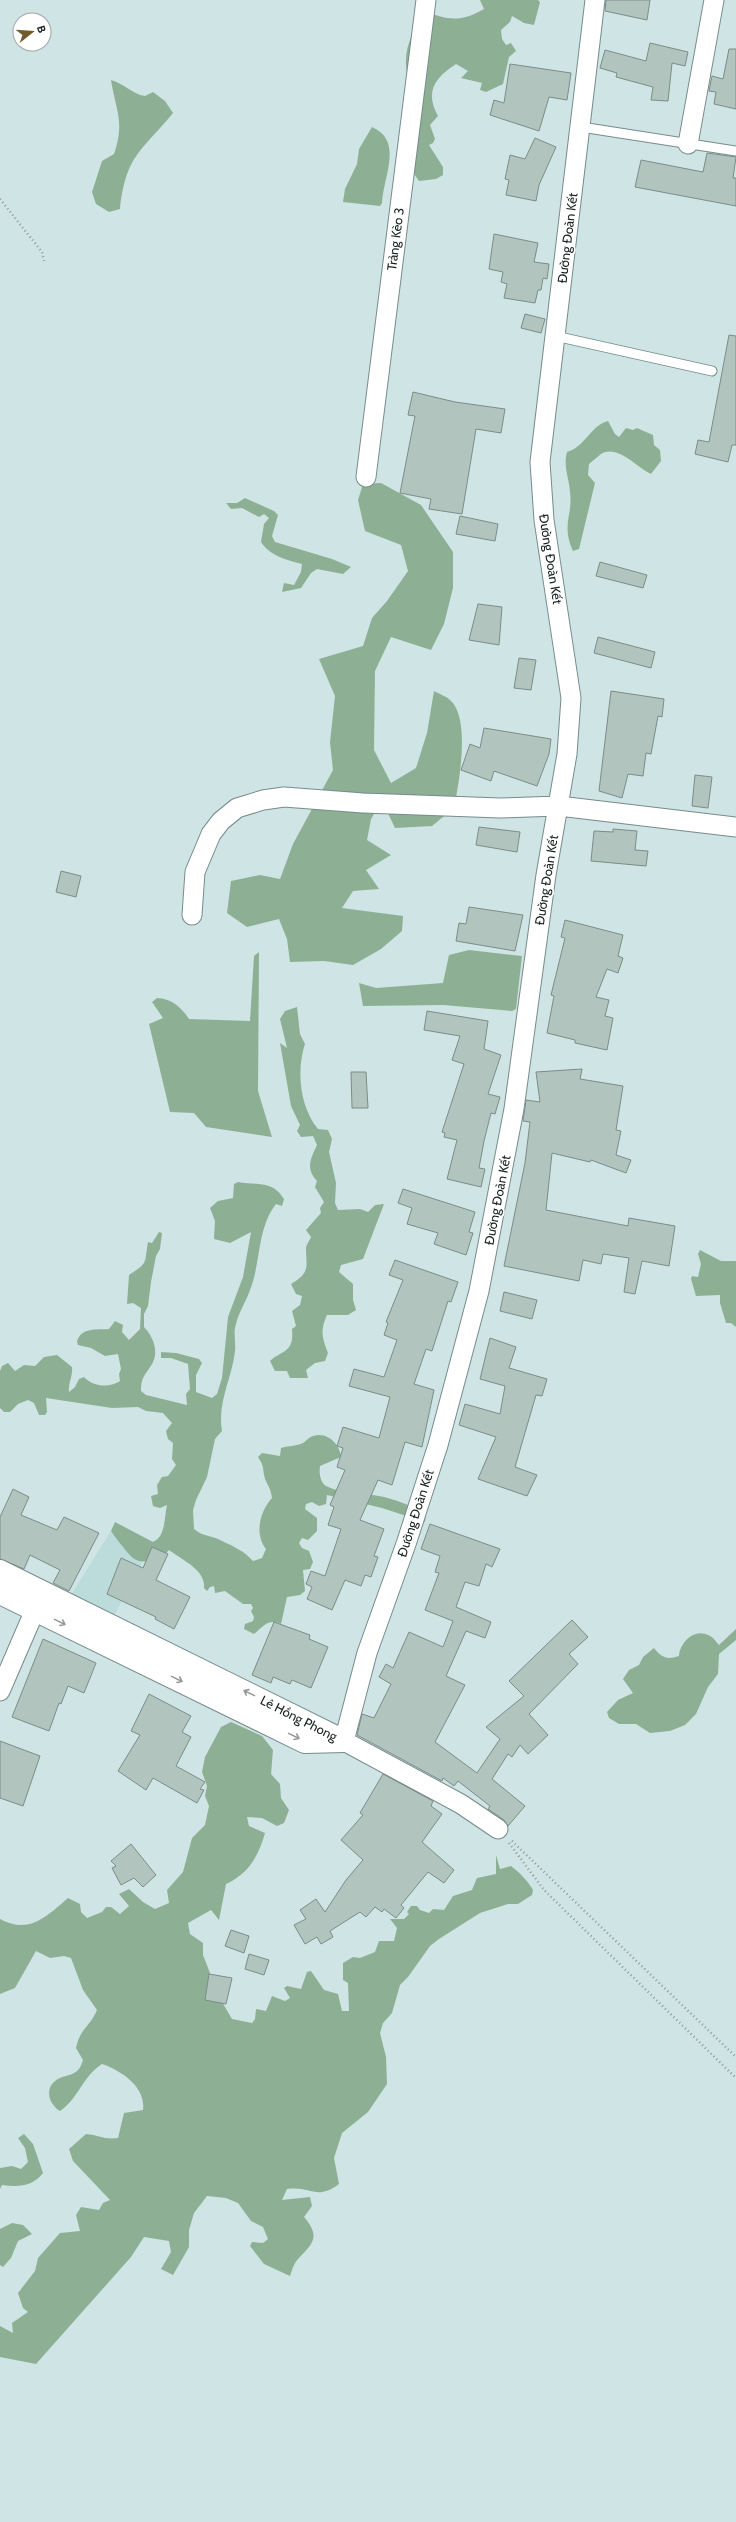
<svg xmlns="http://www.w3.org/2000/svg" width="736" height="2522" font-family="Cabin,sans-serif">
	<rect width="100%" height="100%" fill="#cfe4e4"/>
	<path fill="#bcdbdb" d="M111,1531l42,11 -39,74 -43,-21z"/>
	<path fill="#8db094" d="M480,0h58l2,2 -6,23 -10,-2 -12,-7 -2,6 -9,8 1,9 4,6 5,-2 5,8 -7,6 -6,27 -17,8 -6,-2 2,-7 -21,-5 7,-7 -12,-7c-20,13 -32,27 -18,52l-8,9 5,14 -2,4 -4,2 14,22v8l-7,4 -17,2 -7,-10 -4,-93c-7,-29 5,-42 14,-68 25,10 38,13 62,-1z
		M111,80c14,4 21,14 34,16l8,-4 12,9 8,12c-32,39 -47,42 -53,96l-11,3 -13,-8 -4,-12 10,-31 12,-7c11,-32 2,-43 -3,-74z
		M372,127c32,14 11,50 10,76l-2,3 -37,-4 2,-13 12,-25 2,-15z
		M608,421l7,13 4,3 7,-9 7,2 4,-2 16,7 1,10 6,5 1,11 -10,13c-14,-6 -33,-30 -50,-20 -4,3 -8,7 -12,10l-1,11 7,8 -16,66 -6,2c-12,-27 0,-35 -3,-59 -1,-15 -7,-25 -3,-40 18,-5 24,-27 41,-31z
		M381,483l40,22 32,47v36l-9,36 -13,26 -40,-13 -16,34 -1,79 17,33 25,-15 11,-35 7,-42c5,3 12,5 16,9 21,18 9,83 4,108l-22,18 -37,2 -13,-27 -11,18 -4,21 24,15 -25,15 13,19 -26,2 -11,17 61,8 -1,15 -21,18 -28,16 -29,-4 -34,1 -3,-23 -8,-20 -32,8 -20,-14 4,-32 29,-6 20,4 13,-35 40,-74 -3,-28 5,-46 -16,-37 44,-13 9,-28 15,-17 21,-30 -7,-26 -36,-14 -7,-31 5,-16z
		M245,498l29,13 4,4 -6,21 3,6 57,17 19,8 -8,7 -26,-5 -6,4 -10,15 -19,4 2,-9 10,2 7,-13 1,-8c-15,-4 -32,-8 -41,-22l3,-18 5,-6 -5,-4 -5,3 -17,-9 -11,1 -5,-6h11z
		M469,950l53,6 -6,53 -4,2 -69,-6 -80,1 -4,-23 17,5 67,-5 6,-28z
		M259,952l-1,139 14,46 -66,-10 -12,-14 -24,-1 -21,-88 14,-6 -11,-16 5,-4c14,0 25,10 32,21l61,2 4,-65z
		M297,1007l3,27 5,10c-9,27 -5,63 13,85l10,1 4,9 -3,13 7,31 -1,20 3,7 22,-1 8,3 7,-7 9,-1 -21,55 -22,6 -2,7 14,12v16l3,10 -8,5h-21c-7,15 -5,23 1,38l-3,8 -10,2 -9,7 2,8h-18l-3,-7h-12l-5,-10c14,-12 24,-8 22,-32l4,-3 -4,-15 8,-6 2,-9 -6,-2 -5,-10c20,-12 15,-17 15,-36 0,-3 4,-8 5,-11l-5,-7 15,-17 -1,-5 4,-6 -9,-15 2,-6c-12,-13 -6,-23 0,-36l-4,-9 -12,1 -4,-6 3,-6 -9,-19 -11,-63 7,5 -7,-29 5,-8z
		M238,1182c18,4 34,-3 46,17l-2,7 -6,-2c-19,24 -15,59 -26,86 -4,12 -11,21 -14,34 -3,8 0,18 -1,27 -3,27 -18,52 -13,80l-7,8 -8,38 -11,23 -3,10 1,19c9,8 18,6 28,12 11,5 22,10 31,20l9,-3 4,-9c-12,-15 -6,-38 6,-51 -1,-9 -4,-12 -7,-19 -3,-10 0,-12 -7,-22l4,-4 18,3 1,-8c7,-2 16,-2 22,-5 3,-2 6,-6 10,-7 14,-5 27,8 28,21l-21,9c-1,7 0,16 6,20 15,8 37,7 53,10 16,3 32,10 47,17l-1,9 -43,-14 -55,-13 -1,9 -7,2 -7,-4 -6,2 -1,5 12,9v13l-9,9 -6,-2 -3,5 3,5 7,3 4,11 -3,7 -7,1 2,21 -5,4 -13,2 -6,27c-13,-6 -18,3 -27,10l-10,-5 1,-5 8,-3 1,-4 -3,-6 2,-3 -2,-4h-8l-18,-13 -10,2 -1,-7 -4,1 -3,4 -3,-3c2,-18 -22,-28 -35,-38 -7,9 -26,16 -36,8 -5,-4 -18,-21 -22,-27l4,-9 38,20c13,-6 11,-24 14,-37l-7,3 -7,-2 -2,-10 7,-2 -1,-9 5,-8 6,-1 8,-11 -4,-6 1,-16 -5,-4 -2,-8 6,-8 -9,-10 -17,-2 -8,-4 -26,1 -66,-10 1,14 -2,3h-6l-5,-12 -6,-3 -10,4 -8,8h-6l-4,-4v-37l2,-5 6,-3 7,8 9,-6 11,1 9,-9 13,-2 15,12c1,9 -4,16 -3,25l6,-5 4,-8 5,-2c9,10 26,11 36,4l-1,-7 2,-5 -3,-15 -13,2 -14,-8 -13,-3 -1,-4c5,-14 19,-11 32,-12l6,-8 8,4 -1,7 7,8 11,-11 1,-21 -8,-5 -6,1 2,-29c20,-13 15,-11 19,-33l4,1 7,-11 3,1 -2,16 -4,7 -5,26 -3,24 -4,8v13c8,8 15,23 9,35 -6,12 -12,13 -12,29l5,4 41,10 -1,-11 4,-5 -2,-25 -17,-6h-10v-6l15,1 23,6 3,4 -6,12v17l16,6 5,-4 5,-16 6,-61 15,-40 8,-45 -21,11 -16,-4 1,-18 -5,-13 8,-7 15,-3 1,-14z
		M700,1250l21,11h15v66l-5,-4h-5l-6,-20v-8l-24,1 -5,-17 1,-3 6,1 3,-13 -3,-10z
		M736,1629v11l-17,14 -1,20 -10,13 -12,27 -11,11 -15,6 -20,2 -14,-9h-17l-10,-6 -2,-6 11,-12 15,-7 -10,-14 6,-9 10,-5 4,-8 11,-9c8,10 13,12 25,8 1,-14 16,-29 31,-20 3,1 6,6 9,9z
		M231,1722l31,14 11,14 -2,24 9,10 1,14 8,12 -5,13 -7,3 -15,-8 -15,-1 2,9 16,7c-7,24 -16,40 -39,51l-7,36 -8,-10 -23,13 2,11 13,9v12l7,18 -1,7 23,39 20,4 3,-4 1,-10 10,2 6,-15 13,5 5,-3 -6,-10 3,-2 14,3 6,-17 4,-1 13,19 14,4 4,17h7l-1,-28 -5,-3v-17l10,-6 7,1 15,-6 4,-11h15l3,-13 -7,-9h14l5,-5 -2,-2 4,-6h6l3,4 9,3 4,-4 11,1 9,-14 19,-6 5,-12 19,-4v-19l4,14 11,-3c8,6 17,15 22,24l-1,5 -14,9h-10l-28,9 -41,26 -9,7 -22,31 -8,8 -8,28 -9,10 -3,10 6,24 1,27 -19,28 -26,21 -8,25 5,26c-23,17 -27,2 -52,5l-5,11 28,-3 2,9 -8,11c17,20 9,26 -6,42 -4,4 -6,11 -8,17l-26,-12 -14,-18 2,-4 11,1 5,-4 -5,-12 -12,-6 -13,-18 -12,-5 -19,-2 -13,17 -5,17v17l-16,28 -12,-6 10,-17 -2,-11 -25,-4 -13,20 -95,107 -36,-7v-31l13,7 -1,-10 16,-11 -5,-4 -5,-15 17,-22 3,-13 22,-25 20,-2 -4,-16 5,-8 18,3 4,-7 7,-3 -37,-39 -4,-12 17,-15c12,1 19,6 32,4l6,-25 19,-3c3,-23 -21,-39 -41,-46 -20,13 -23,34 -42,47 -13,-8 -16,-26 0,-33 7,-3 14,-3 19,-9 2,-3 3,-6 4,-9l-7,-12c4,-20 14,-21 21,-38l-14,-20 -12,-32 -7,-2 -14,2 -14,-7 -21,37 -15,6v-75c29,16 47,-3 68,-21l12,6 1,8 6,6 15,-6 4,-5h5l9,7 9,-8 -10,-12 10,-5 14,13 12,7 14,-6 -2,-13 16,-18 9,-34 13,-13 4,-19 -4,-10 2,-10 -5,-14 3,-15 16,-30z
		M24,2134l9,10 10,29c-11,14 -24,14 -41,12l-2,4v-21l12,-2 9,3 7,-7 -3,-14 -7,-10z
		M12,2223l11,2 9,9 -14,7 -7,17 -8,9 -3,-2v-36z"/>
	<path fill="#b1c4be" stroke="#7b8d87" d="M606,0h44l-3,20 -42,-9z
		M650,43l38,9 -3,14 -13,-3 -4,38 -17,-1 2,-13 -37,-10 1,-4 -17,-5 5,-18 41,11z
		M729,49h7v60l-22,-5 2,-12 -7,-1 3,-15 11,3z
		M510,64l61,9 -4,27 -18,-3 -10,34 -49,-16 4,-15 10,3z
		M535,138l21,9 -17,38 -3,16 -30,-6 3,-15 -4,-1 5,-24 15,4z
		M707,153l29,4 -3,21h3v28l-101,-19 6,-27 62,12z
		M494,234l44,9 -4,19 15,2 -2,15 -4,-1 -2,12h-3l-3,13 -31,-5 3,-14 -6,-2 2,-10 -14,-3z
		M525,314l20,5 -4,14 -20,-5z
		M729,335l7,1v109h-4l-4,17 -33,-8 3,-14 11,2z
		M413,392l42,10 50,7 -4,24 -25,-4 -14,85 -33,-5 2,-10 -31,-6 15,-77 -7,-1z
		M460,516l38,8 -3,17 -39,-7z
		M600,562l47,13 -4,13 -47,-12z
		M478,604l24,3 -3,38 -30,-5z
		M598,637l57,15 -4,16 -57,-15z
		M519,658l17,2 -5,30 -17,-2z
		M611,691l53,8 -2,18 -4,-1 -7,38 -5,-1 -3,23 -15,-2 -6,24 -23,-7z
		M484,728l67,11 -2,15 -12,32 -43,-15 -3,10 -30,-11 9,-26 10,4z
		M695,775l17,2 -4,31 -16,-2z
		M479,827l41,5 -3,20 -41,-7z
		M613,829l24,2 -2,19 13,1 -2,15 -55,-5 3,-30 19,1z
		M61,871l20,5 -5,21 -20,-5z
		M469,907l54,8 -8,36 -59,-10 3,-18 7,1z
		M565,920l58,15 -5,21 5,2 -5,15 -11,-4 -11,28 13,3 -4,16 8,2 -6,32 -32,-7v-3l-28,-7 7,-37 -3,-1 14,-57 -4,-1z
		M427,1011l61,10 -4,28 17,6 -13,39 12,3 -5,17 -4,-1 -7,28 -5,27 6,1 -4,18 -34,-8 10,-39 -13,-3 1,-4 -3,-1 22,-68 -12,-4 8,-24 -36,-6z
		M582,1069l-2,10 43,7 -7,44 5,1 -5,24 15,5 -5,13 -35,-13 -1,2 -38,-9 -6,57 82,16 1,-8 46,8 -6,40 -27,-5 -7,33 -11,-2 5,-34 -26,-4 -2,10 -18,-4 -4,21 -75,-15 21,-103 5,-41 -7,-1 3,-21 14,2 -4,-30z
		M351,1072h15l2,36h-16z
		M403,1189l72,23 -6,20 4,1 -7,22 -32,-11 4,-11 -31,-9 5,-16 -14,-5z
		M395,1260l63,22 -7,20 -3,-1 -16,50 -6,-2 -12,35 20,6 -12,57 -17,-5 -13,43 -14,-5 -18,40 24,9 -10,27 4,1 -7,20 -6,-2 -4,11 -16,-6 -13,30 -25,-11 5,-12 -6,-3 5,-13 14,5 16,-47 -13,-4 6,-18 -4,-2 15,-35 -8,-3 6,-19 -6,-2 6,-19 36,11 11,-41 -41,-11 5,-17 30,8 13,-37 -13,-5 4,-12 -2,-1 17,-42 -14,-5z
		M504,1292l33,8 -5,19 -32,-8z
		M490,1338l26,9 -7,21 38,11 -5,17 -6,-1 -21,72 22,8 -10,21 -49,-17 18,-42 -37,-12 6,-21 35,10 5,-28 -25,-7z
		M13,1489l16,8 -8,18 36,15 7,-13 35,16 -30,58 -16,-8 7,-13 -30,-15 -6,14 -24,-10v-42z
		M430,1524l70,25 -8,18 -6,-3 -7,22 -14,-4 -9,25 35,15 -6,16 -19,-7 -20,45 19,9 -30,57 42,31 23,-34 -14,-12 38,-31 -15,-15 63,-61 16,17 -19,17 9,10 -49,50 19,21 -20,19 -8,-9 -8,12 -4,-3 -16,25 33,27 -17,20 -4,-6 -16,-11 2,-3 -32,-25 -4,5 -11,-8 -1,3 -85,-46 5,-21 12,4 17,-34 -12,-7 7,-13 7,4 16,-36 34,15 10,-26 -28,-11 14,-37 -4,-1 5,-16 -19,-7z
		M152,1547l16,7 -12,26 34,17 -16,32 -19,-10 1,-2 -49,-23 14,-36 22,10z
		M274,1622l36,13 -1,4 19,8 -17,41 -19,-8 -2,4 -17,-7 -2,6 -19,-8z
		M43,1639l53,24 -12,30 -16,-7 -7,18 -2,-1 -10,28 -37,-14z
		M149,1694l42,22 -9,16 9,5 -15,29 29,16 -5,7 4,1 -7,13 -44,-25 -7,12 -28,-19 22,-36 -9,-4z
		M0,1741l40,15 -17,50 -23,-8z
		M383,1774l50,27 -2,5 11,8 -20,28 32,28 -10,13 -16,-11 -27,33 3,3 -8,10 -12,-9 -2,3 -7,-5 -9,10 -6,-5 -30,19 3,6 -12,7 -4,-7 -12,7 -11,-19 12,-6 -6,-9 16,-11 9,13 21,-32 17,-20 -22,-20 22,-25 -3,-2z
		M131,1844l25,31 -13,12 -9,-9 -13,7 -9,-17 4,-2 -5,-5z
		M231,1930l18,6 -5,17 -19,-7z
		M249,1954l20,6 -5,15 -19,-6z
		M209,1974l23,4 -6,26 -21,-4z"/>
	<g fill="none" stroke-linecap="round" stroke-linejoin="round">
		<defs>
			<path id="service" d="M581,127l155,24
				M555,336l157,35"/>
			<path id="minor" d="M688,144l26,-144
				M366,477l60,-477
				M192,915l3,-43 16,-38 10,-13 16,-13 26,-8 21,-3 79,6 137,5 59,-2 177,21
				M0,1691l35,-81
				M498,1829l-37,-25 -117,-63 23,-88 39,-109 32,-99 41,-154 35,-182 32,-234 21,-121 4,-56 -27,-178 -4,-58 55,-462"/>
			<path id="tertiary" d="M0,1571l344,170 -39,1 -305,-149"/>
		</defs>
		<use href="#service" stroke="#778b8b" stroke-width="11"/>
		<use href="#minor" stroke="#778b8b" stroke-width="21"/>
		<use href="#tertiary" stroke="#778b8b" stroke-width="24"/>
		<path stroke="#8b9b9b" stroke-width="2.5" stroke-dasharray="1 3" stroke-linecap="butt" d="M0,199l42,53 2,9
			M512,1841l224,216
			M509,1843l35,47 192,188"/>
		<use href="#service" stroke="#fff" stroke-width="9"/>
		<use href="#minor" stroke="#fff" stroke-width="19"/>
		<use href="#tertiary" stroke="#fff" stroke-width="22"/>
	</g>
	<defs><path id="oneway-shaft" d="M-6 0H5M1.5-3L5.5 0L1.5 3" fill="none" stroke-width="1.6" stroke-linecap="round" stroke-linejoin="round"/></defs>
	<g stroke="#979a9a">
		<use href="#oneway-shaft" transform="translate(60 1622) rotate(26)"/>
		<use href="#oneway-shaft" transform="translate(177 1679) rotate(26)"/>
		<use href="#oneway-shaft" transform="translate(249 1693) rotate(-154)"/>
		<use href="#oneway-shaft" transform="translate(294 1736) rotate(26)"/>
	</g>
	<g text-anchor="middle" dominant-baseline="central" stroke-width="3.5" stroke-linejoin="round" paint-order="stroke">
		<g font-size="13" fill="#171f1f" stroke="#fff">
			<text transform="translate(567 238) rotate(-83)">Đường Đoàn Kết</text>
			<text transform="translate(395 239) rotate(-83)">Trảng Kèo 3</text>
			<text transform="translate(551 559) rotate(81)">Đường Đoàn Kết</text>
			<text transform="translate(546 880) rotate(-81)">Đường Đoàn Kết</text>
			<text transform="translate(497 1200) rotate(-79)">Đường Đoàn Kết</text>
			<text transform="translate(415 1513) rotate(-72)">Đường Đoàn Kết</text>
			<text transform="translate(299 1718) rotate(27)">Lê Hồng Phong</text>
		</g>
	</g>
	<g transform="translate(32 32) rotate(73)"><circle r="19" fill="#ffffff" stroke="#a2a5a5"/>
	<path d="M0-3L7 15L0 10L-7 15Z" fill="#725a2b"/>
	<text y="-6" font-size="11" font-weight="bold" text-anchor="middle" fill="#171f1f">B</text>
	</g>
</svg>
